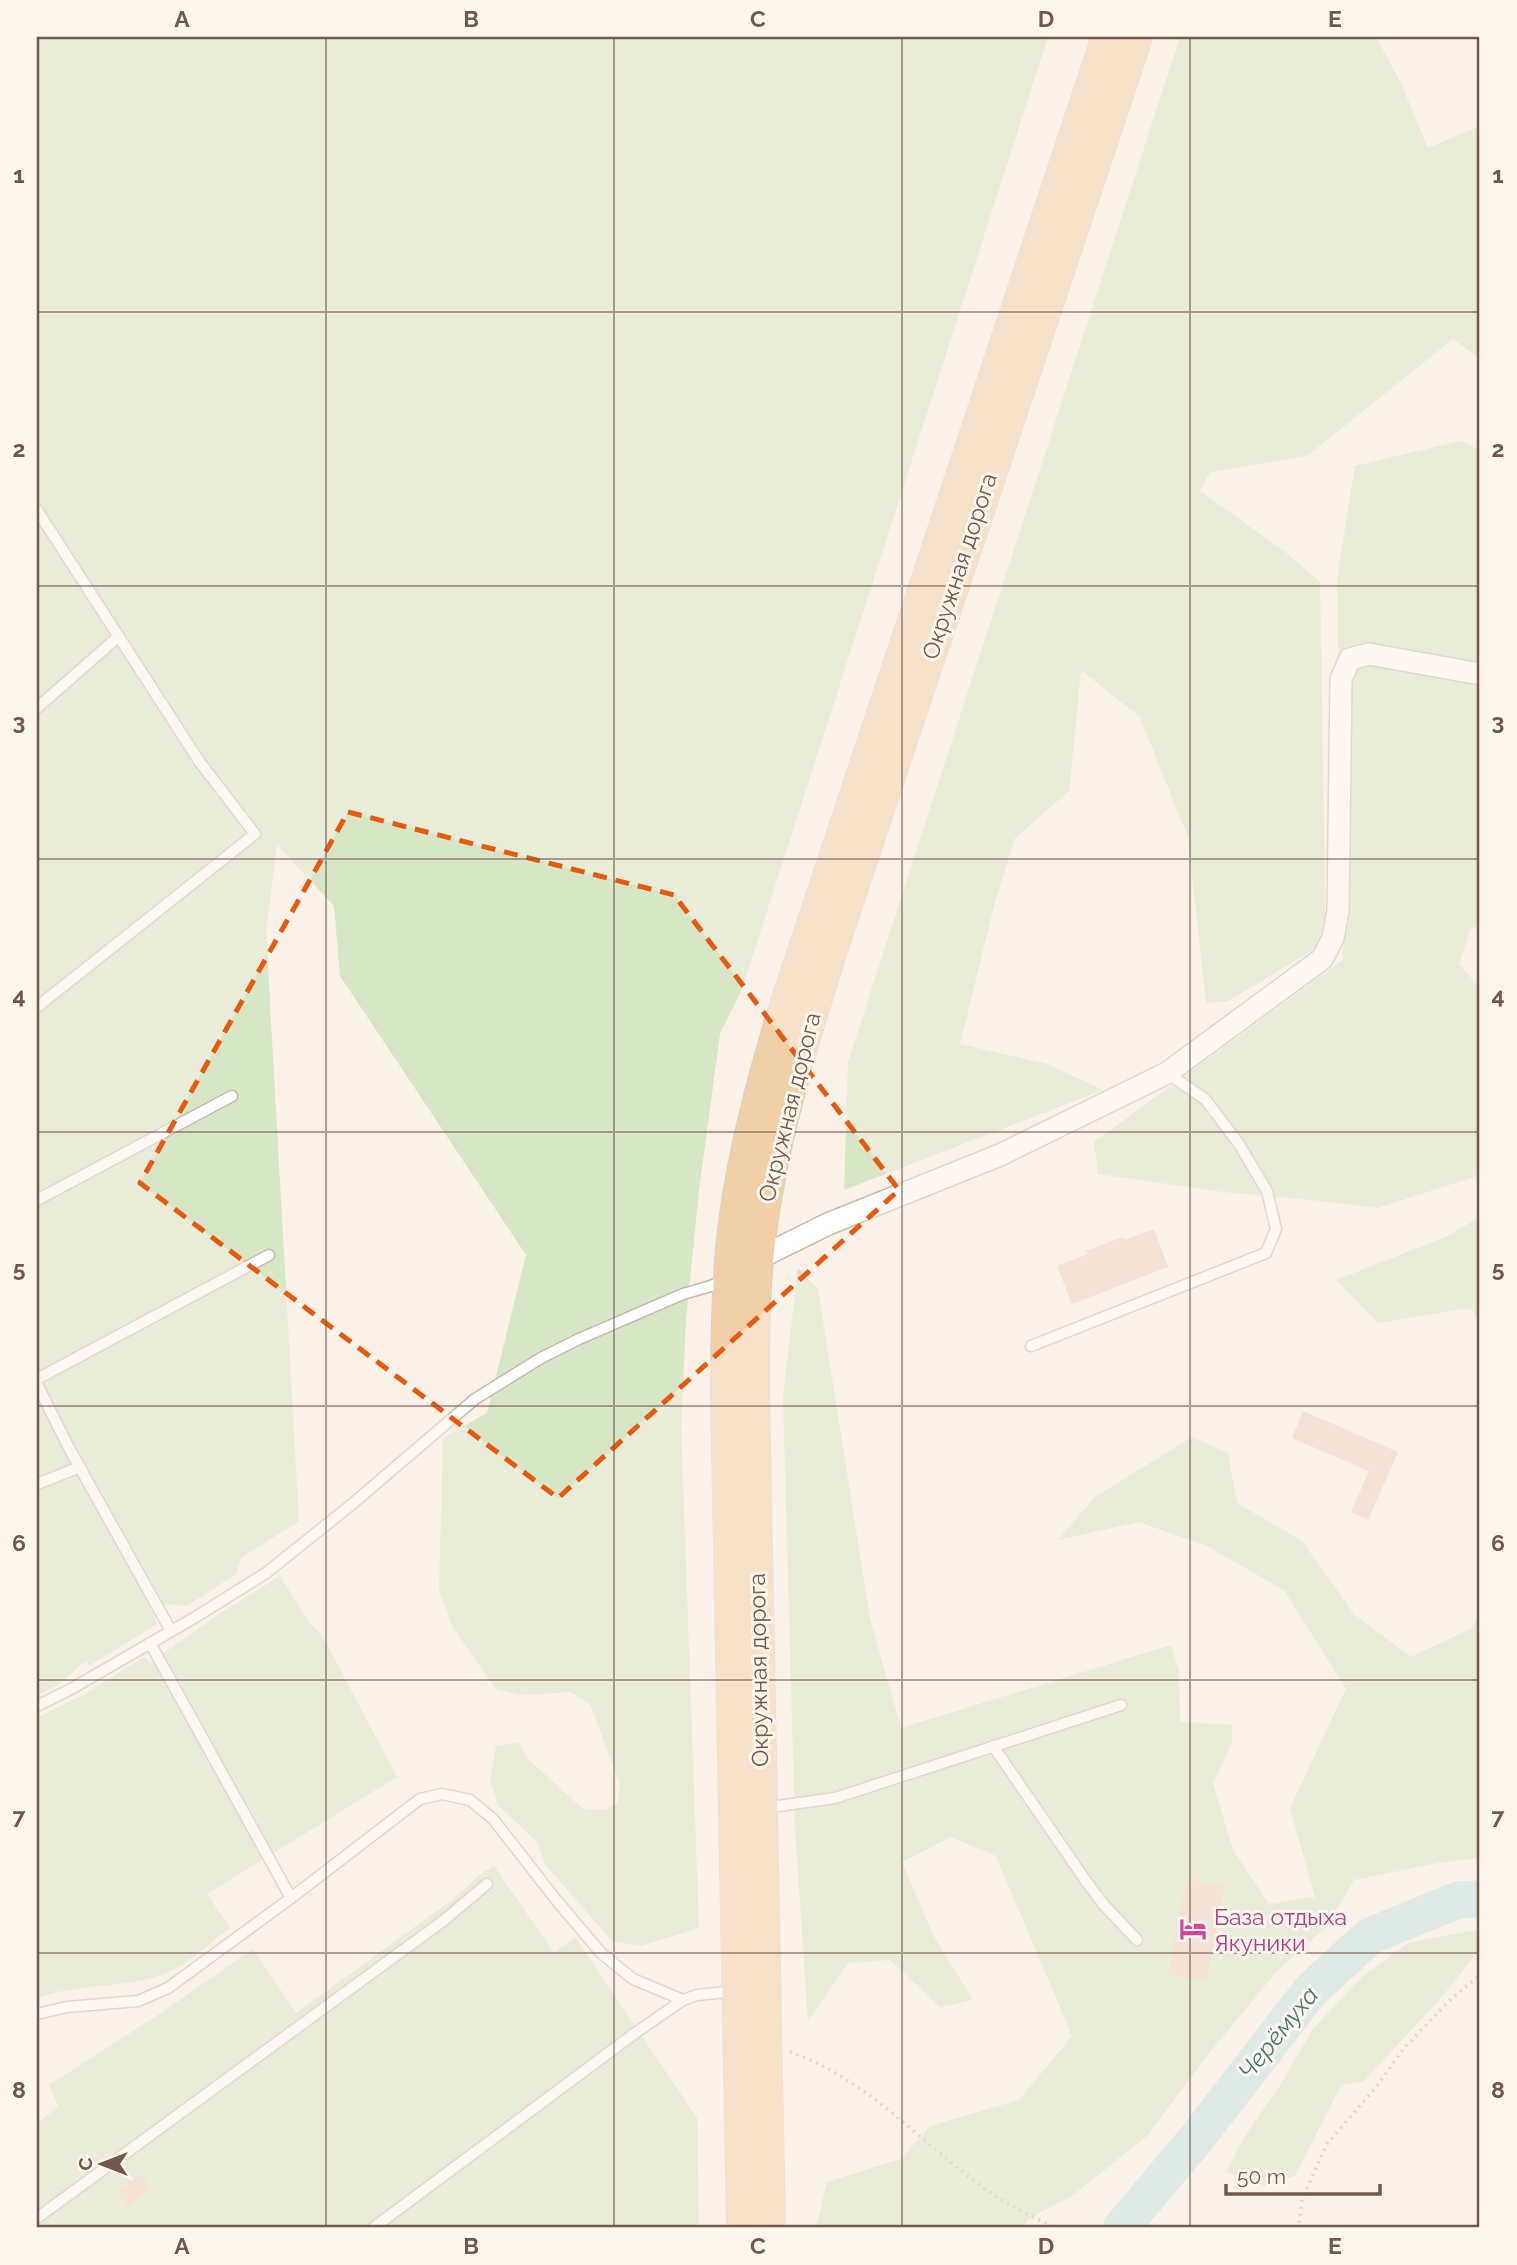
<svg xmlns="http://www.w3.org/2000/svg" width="1517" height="2265" font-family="Raleway,sans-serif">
	<rect width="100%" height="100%" fill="#faf1e8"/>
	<path fill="#d6e6c7" d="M37,37h1011l-307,955 -21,42 -21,156 -13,130 -5,105 18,503 -58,18 -29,-5 -68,-78 -6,-20 -40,-38 -8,-25 6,-34 22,-3 11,17 54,49 23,1 12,-8 2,-18 -30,-80 -19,-12 -51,3 -24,-6 -44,-63 -13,-36 4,-152 44,-25 39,-158 -186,-279 -6,-70 -57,-61 -11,87 33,589 -58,37 -5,16 -49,32 -21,-2 -14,7 5,13 -68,42 -2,-4 -7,3 -16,16 -27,15z
		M1180,37h196l24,44 28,67 52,-22v233l-27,-20 -146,117 -97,16 -10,19 84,60 36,31 6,360 -98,59 -22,2 -18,-166 -48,-120 -59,-47 -12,121 -54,47 -19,60 -36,146 87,20 56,26 -259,100 4,-128z
		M1460,441l20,9v474l-10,6 -11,34 21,24v183l-6,6 -96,31 -66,-8 -89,-8 -125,-18 -4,-32 249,-182 -6,-381 18,-113z
		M1480,1217v104l-10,-13 -92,15 -42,-43 112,-44z
		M798,1268l20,21 52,330 31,109 270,-83 8,25 1,52 52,3v18l-19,40 20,67 36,54 46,-7 -25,-89 56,-119 -62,-99 -77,-44 -68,-24 -81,18 37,-43 97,-60 36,16 9,50 65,38 52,73 57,43 59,-28 10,-12v241l-37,4 -89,18 -28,47 -49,44 -67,81 -63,84 -75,60 -43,22 -6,10h-207l11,-46 74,-23 29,-33 89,-26 53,-64 -76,-180 -45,-19 -49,25 31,73 40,65 -33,7 -50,-47 -42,3 -40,58 -13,-193 -12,-432z
		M280,1576l29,46 13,13 75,142 -190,117 23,34c-21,15 -42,37 -66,46 -41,15 -86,9 -127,24v-280l48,-24 59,-37 7,5 70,-49z
		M494,1866l60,87 21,-16 122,181 2,110h-662v-104l21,-18 -9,-21 109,-70 95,-66 43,64 156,-113 30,-27z
		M1470,1931h10v21l-4,2 -36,45 -76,82 -23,4 -46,91 -30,10 -39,-14 19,-36 36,-52 32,-55 49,-52 46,-34z"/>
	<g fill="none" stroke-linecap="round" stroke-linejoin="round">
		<path stroke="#bedfe2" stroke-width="37" d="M1121,2228l75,-89 115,-149 59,-54 88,-36 22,-1"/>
	</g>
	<path fill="#edd0c2" d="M1154,1229l14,38 -96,37 -15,-38 31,-12 -2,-3 37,-14 1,3z
		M1303,1411l95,41 -30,68 -17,-8 18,-41 -77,-33z
		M1187,1879l37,7 -18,96 -38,-8z
		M140,2173l11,15 -23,18 -11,-15z"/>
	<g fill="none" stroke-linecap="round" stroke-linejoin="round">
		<defs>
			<path id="service" d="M37,510l162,251 56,73 -218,173
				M37,708l82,-72
				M37,1200l195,-104
				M1031,1346l235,-93 10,-24 -9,-38 -28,-47 -34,-45 -38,-26
				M37,1379l232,-124
				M37,1384l32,64 102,183
				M37,1484l43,-17
				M150,1643l141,255
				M37,1706l34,-17 123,-71 72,-45 85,-68 124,-106 66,-41 38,-19 104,-45 28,-8 15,-7
				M993,1746l93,135 18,24 33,35
				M764,1808l71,-10 286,-93
				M37,2014l30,-7 71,-6 30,-13 123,-90 129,-99 22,-5 28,6 23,19 64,82 44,52 32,26 50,21
				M37,2218l406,-297 44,-37
				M373,2228l265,-197 45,-31 14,-5 39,-4"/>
			<path id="minor" d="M749,1263l79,-39 172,-69 167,-82 155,-114 11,-21 5,-27 3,-232 9,-20 19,-5 111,20"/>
			<path id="primary" d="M743,2228l-16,-835c0,-48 1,-96 5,-144 8,-84 30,-167 55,-246l321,-966
				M769,2228l-16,-835c0,-48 0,-96 5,-143 11,-103 42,-202 73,-300l305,-913"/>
		</defs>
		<use href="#service" stroke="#cbb9af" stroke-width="13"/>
		<use href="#minor" stroke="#cbb9af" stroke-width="24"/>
		<use href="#primary" stroke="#d7d0cd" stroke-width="34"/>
		<path stroke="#d2b3a5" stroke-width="3.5" stroke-dasharray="2 5" stroke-linecap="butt" d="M790,2052c81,28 136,97 205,144 19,12 41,22 61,32
			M1303,2228l-4,-4 3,-25 25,-55 50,-58 27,-38 47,-49 29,-24"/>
		<use href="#service" stroke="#fff" stroke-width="10"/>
		<use href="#minor" stroke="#fff" stroke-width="21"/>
		<use href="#primary" stroke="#f2d0a7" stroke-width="32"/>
	</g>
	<path d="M0 0H1517V2265H0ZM348,812l326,83 225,295 -341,308 -418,-315z" fill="#faf1e8" fill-opacity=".55" fill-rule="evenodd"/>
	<path fill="none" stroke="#e8590c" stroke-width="5" stroke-dasharray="14 9" stroke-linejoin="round" d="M348,812l326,83 225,295 -341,308 -418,-315z"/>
	<path fill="none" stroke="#71584e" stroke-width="2" stroke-opacity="0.55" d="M326,37v2191M614,37v2191M902,37v2191M1190,37v2191M37,312h1443M37,586h1443M37,859h1443M37,1132h1443M37,1406h1443M37,1680h1443M37,1953h1443"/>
	<defs>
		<symbol id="hotel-bare" viewBox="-9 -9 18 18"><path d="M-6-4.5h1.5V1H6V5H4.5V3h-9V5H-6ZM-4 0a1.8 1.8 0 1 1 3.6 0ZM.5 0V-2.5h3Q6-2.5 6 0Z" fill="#d1479c" stroke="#fdf6ed" stroke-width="2.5" paint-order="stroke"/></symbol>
	</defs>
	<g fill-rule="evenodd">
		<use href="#hotel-bare" x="1174" y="1910" width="38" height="38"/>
	</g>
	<g text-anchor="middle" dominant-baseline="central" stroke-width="6" stroke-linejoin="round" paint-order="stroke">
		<g font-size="23" fill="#71584e" stroke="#fdf6ed">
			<text transform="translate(959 566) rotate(-72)">Окружная дорога</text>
			<text transform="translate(789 1107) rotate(-76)">Окружная дорога</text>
			<text transform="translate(758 1670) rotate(-91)">Окружная дорога</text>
		</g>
		<g font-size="23" fill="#b23c85" stroke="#fdf6ed" text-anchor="start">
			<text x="1214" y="1916">База отдыха<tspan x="1214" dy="26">Якуники</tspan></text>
		</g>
		<g font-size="24" font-style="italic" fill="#47777b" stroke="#fdf6ed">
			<text transform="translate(1278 2033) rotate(-51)">Черёмуха</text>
		</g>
	</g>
	<rect width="1517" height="2265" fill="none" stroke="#fdf6ed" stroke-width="77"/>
	<g transform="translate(102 2164) rotate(270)" stroke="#fdf6ed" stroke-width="5" paint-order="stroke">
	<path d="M0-5L12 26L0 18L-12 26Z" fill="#71584e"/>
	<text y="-10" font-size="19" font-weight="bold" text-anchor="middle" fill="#71584e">С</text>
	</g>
	<path d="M1226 2184v10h154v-10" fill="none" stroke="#71584e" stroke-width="3.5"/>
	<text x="1237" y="2184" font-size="21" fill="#71584e" stroke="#fdf6ed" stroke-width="5" paint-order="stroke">50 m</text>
	<rect x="38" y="38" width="1440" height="2188" fill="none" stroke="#71584e" stroke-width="2.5"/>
	<g font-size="23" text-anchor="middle" font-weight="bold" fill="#71584e">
		<text x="182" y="27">A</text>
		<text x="471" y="27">B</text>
		<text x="758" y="27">C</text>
		<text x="1046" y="27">D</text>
		<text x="1335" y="27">E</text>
		<text x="19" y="183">1</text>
		<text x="1498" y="183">1</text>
		<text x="19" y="457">2</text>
		<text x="1498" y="457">2</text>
		<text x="19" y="730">3</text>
		<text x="1498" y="730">3</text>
		<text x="19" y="1004">4</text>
		<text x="1498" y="1004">4</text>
		<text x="19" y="1277">5</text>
		<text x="1498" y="1277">5</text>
		<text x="19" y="1551">6</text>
		<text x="1498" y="1551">6</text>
		<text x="19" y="1824">7</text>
		<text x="1498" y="1824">7</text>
		<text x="19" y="2098">8</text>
		<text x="1498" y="2098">8</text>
		<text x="182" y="2254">A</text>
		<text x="471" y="2254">B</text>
		<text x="758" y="2254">C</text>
		<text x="1046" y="2254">D</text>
		<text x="1335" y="2254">E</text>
	</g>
</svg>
